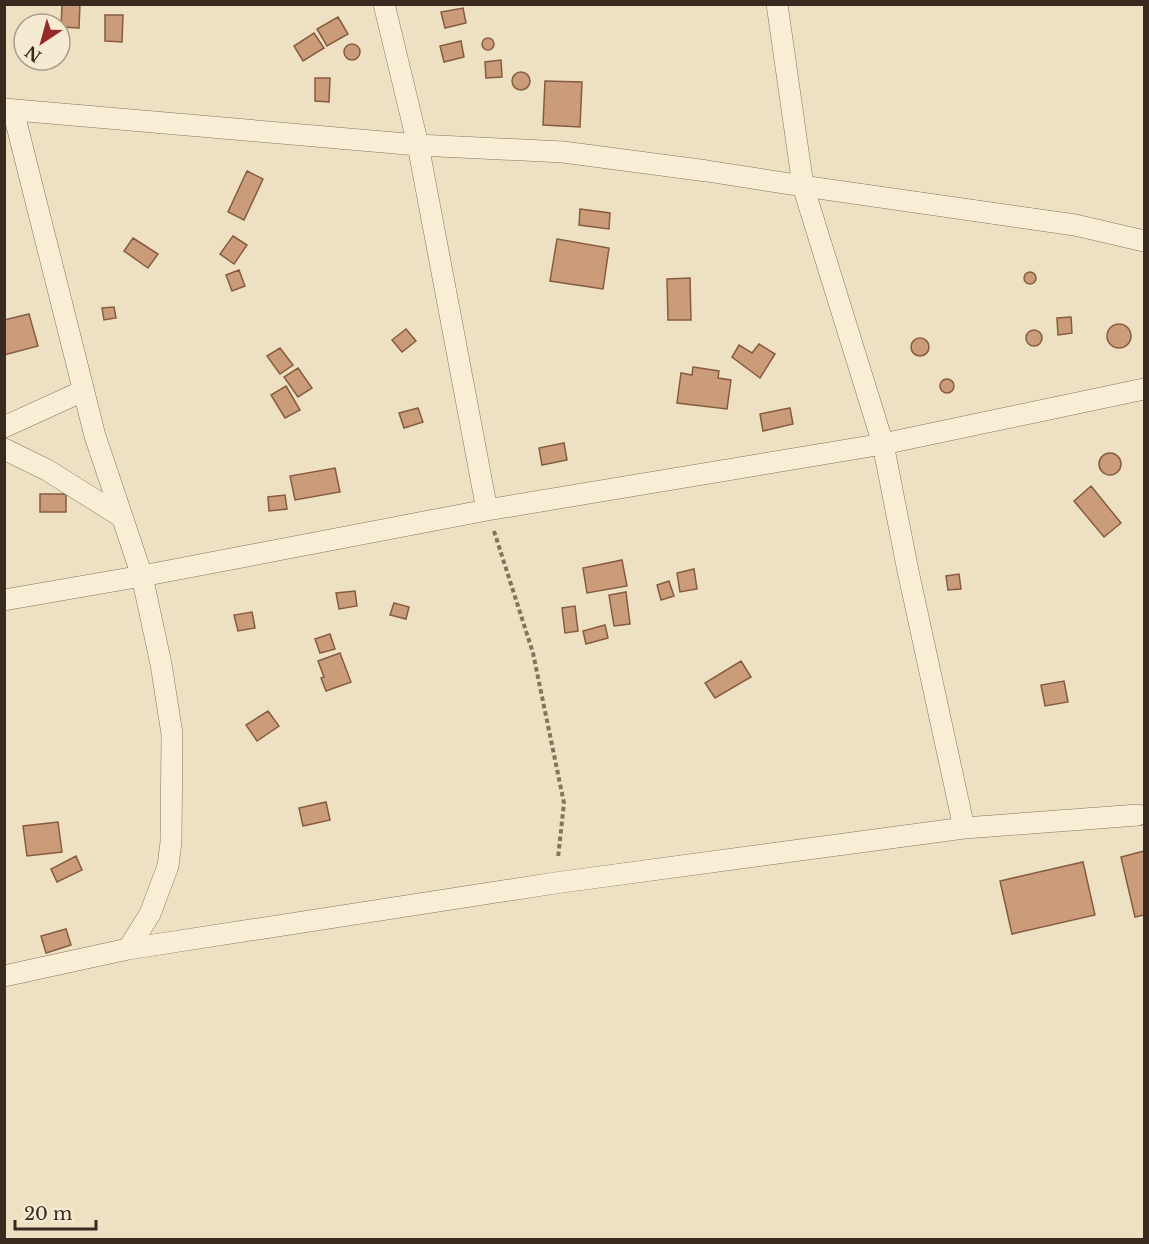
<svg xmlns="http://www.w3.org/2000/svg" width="1149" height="1244" font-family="'Libre Baskerville',serif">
	<rect width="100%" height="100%" fill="#eee1c3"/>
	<path fill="#cb9c79" stroke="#865c40" stroke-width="1.5" d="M62,4h18l-1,24 -18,-1z
		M463,8l3,15 -21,5 -4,-16z
		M105,15h18l-1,27 -17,-1z
		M338,17l10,17 -21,12 -10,-17z
		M314,33l10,15 -21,13 -9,-15z
		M482 44a6 6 0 1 1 12 0a6 6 0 1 1-12 0Z
		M461,41l3,16 -20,5 -4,-16z
		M344 52a8 8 0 1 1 16 0a8 8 0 1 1-16 0Z
		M501,60l1,17 -16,1 -1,-16z
		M512 81a9 9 0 1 1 18 0a9 9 0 1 1-18 0Z
		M315,78h15l-1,24 -14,-1z
		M545,81l37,1 -2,45 -37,-2z
		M247,171l16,8 -19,41 -16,-8z
		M580,209l30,4 -1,16 -30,-4z
		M233,236l14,9 -13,19 -14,-10z
		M133,238l25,16 -10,14 -24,-17z
		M557,239l52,9 -6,41 -53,-8z
		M239,270l6,16 -13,5 -6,-16z
		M1024 278a6 6 0 1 1 12 0a6 6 0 1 1-12 0Z
		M690,278l1,42h-23l-1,-41z
		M114,307l2,11 -12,2 -2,-12z
		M29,314l9,32 -34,9v-35z
		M1071,317l1,16 -14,2 -1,-17z
		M1107 336a12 12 0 1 1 24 0a12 12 0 1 1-24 0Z
		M406,329l10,12 -14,11 -10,-12z
		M1026 338a8 8 0 1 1 16 0a8 8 0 1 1-16 0Z
		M911 347a9 9 0 1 1 18 0a9 9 0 1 1-18 0Z
		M759,344l16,10 -15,24 -28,-21 7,-12 13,8z
		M280,348l13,17 -13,9 -13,-18z
		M693,367l26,4 -1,7 13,2 -4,29 -50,-6 4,-30 11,2z
		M298,368l14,20 -14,9 -14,-20z
		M940 386a7 7 0 1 1 14 0a7 7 0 1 1-14 0Z
		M286,386l14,24 -15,8 -14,-23z
		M418,408l5,14 -19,6 -5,-15z
		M790,408l3,16 -30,7 -3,-17z
		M564,443l3,17 -25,5 -3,-17z
		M1099 464a11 11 0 1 1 22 0a11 11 0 1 1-22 0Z
		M335,468l5,24 -45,8 -5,-24z
		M1091,486l30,37 -17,14 -30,-36z
		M40,494h26v18h-26z
		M285,495l2,14 -18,2 -1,-14z
		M622,560l5,26 -40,7 -4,-25z
		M694,569l3,20 -17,3 -3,-19z
		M959,574l2,15 -13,1 -2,-14z
		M669,581l5,15 -13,4 -4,-15z
		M355,591l2,15 -18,3 -3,-16z
		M626,592l4,32 -16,2 -5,-31z
		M394,603l15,4 -3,12 -16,-4z
		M575,606l3,25 -13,2 -3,-25z
		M252,612l3,16 -17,3 -4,-16z
		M605,625l3,13 -22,6 -3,-13z
		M330,634l5,15 -15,4 -5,-14z
		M340,653l11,29 -25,9 -5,-13 3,-1 -6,-16z
		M741,661l10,16 -36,21 -10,-15z
		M1064,681l4,21 -23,4 -4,-21z
		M268,711l11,15 -22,15 -11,-16z
		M326,802l4,18 -27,6 -4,-18z
		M58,822l4,30 -35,4 -4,-30z
		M1144,851v64l-9,2 -14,-60z
		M76,856l6,14 -25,12 -6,-13z
		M1083,862l12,53 -83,19 -12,-53z
		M66,929l5,16 -25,8 -5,-17z"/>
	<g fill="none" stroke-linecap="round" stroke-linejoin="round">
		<defs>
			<path id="minor" d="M384,4l34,141 69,365
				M777,4l26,182 80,258 25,127 56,257
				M4,109l414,36 145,7 144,19 96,15 272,39 69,16
				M13,110l82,326 47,140 19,88 11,70 -1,108 -3,24 -18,48 -22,35
				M4,427l79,-36
				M4,449l43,21 75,47
				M4,600l138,-24 345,-66 396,-66 261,-55
				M4,976l124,-27 427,-66 409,-55 174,-13"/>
		</defs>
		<use href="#minor" stroke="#88725a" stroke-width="22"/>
		<path stroke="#88725a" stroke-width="4" stroke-dasharray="4.5 3" stroke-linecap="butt" d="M494,531l39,122 31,150 -6,55"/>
		<use href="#minor" stroke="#f8eed6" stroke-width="21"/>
	</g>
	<rect width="1149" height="1244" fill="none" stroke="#382a1e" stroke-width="12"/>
	<g transform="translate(42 42) rotate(216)"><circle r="28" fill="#f5ebd2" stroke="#a99e8a" stroke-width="1.5"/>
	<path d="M0-4.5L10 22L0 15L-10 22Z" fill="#962a2b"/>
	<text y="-9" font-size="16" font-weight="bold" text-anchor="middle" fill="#382a1e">N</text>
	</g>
	<path d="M15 1220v9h81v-9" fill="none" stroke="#382a1e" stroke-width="3"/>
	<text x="24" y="1220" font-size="18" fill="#382a1e" stroke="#f5ebd2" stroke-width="4.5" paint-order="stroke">20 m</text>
</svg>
